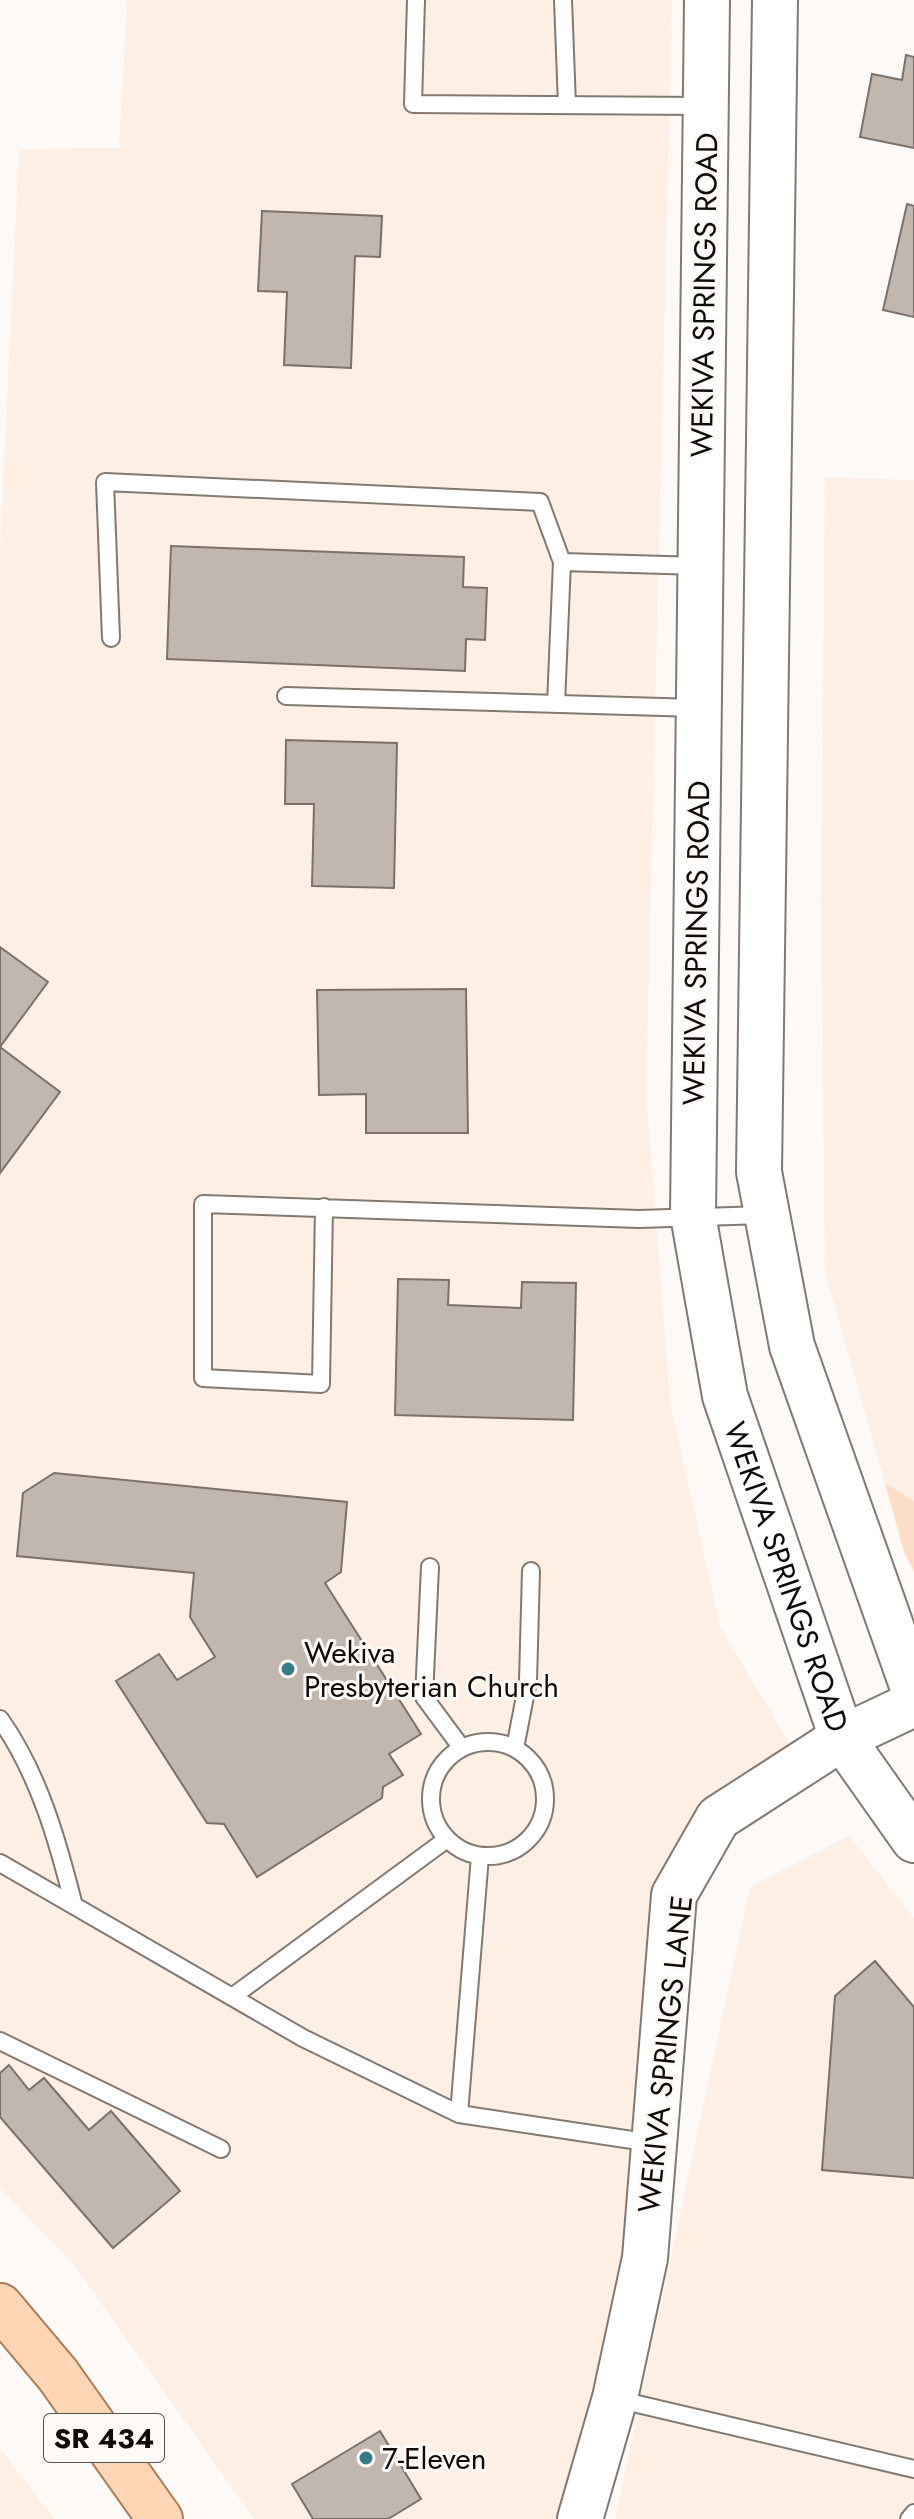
<svg xmlns="http://www.w3.org/2000/svg" width="914" height="2519" font-family="Jost,sans-serif">
	<rect width="100%" height="100%" fill="#fdf9f6"/>
	<path fill="#feefe5" d="M127,0h545l-26,1092 24,311 50,224 72,121 -84,53 -112,594 -41,124h-301l-180,-254 -74,-77v-1637l19,-402 100,-1z
		M825,477l89,3v1021l-29,-18 -60,-211 -4,-362z
		M849,1836l65,82v601h-299l135,-632z
		M0,2448l54,71h-54z"/>
	<path fill="#fcddc7" d="M885,1483l29,18v71l-10,-20z"/>
	<path fill="#c1b7af" stroke="#7b716a" stroke-width="2" d="M906,55l8,2v91l-54,-11 12,-63 30,6z
		M907,204l7,2v111l-31,-7z
		M262,211l120,5 -2,41 -25,-1 -4,112 -67,-3 3,-73 -29,-1z
		M171,546l293,11 -1,30 24,1 -2,52 -19,-1 -1,32 -298,-12z
		M286,740l111,3 -3,145 -82,-2 2,-82h-29z
		M0,947l48,35 -48,65z
		M466,989l2,144h-102v-39l-47,1 -2,-105z
		M0,1047l60,45 -60,81z
		M398,1279l51,1 -1,25 73,3 1,-26 54,1 -3,137 -178,-5z
		M54,1473l293,29 -6,70 -16,11 96,151 -32,20 14,21 -20,12 -1,11 -125,79 -33,-53 -17,-1 -91,-142 43,-27 18,26 38,-23 -25,-40 4,-44 -177,-17 6,-63z
		M875,1961l39,46v171l-92,-8 13,-174z
		M9,2065l20,25 15,-12 45,52 22,-19 69,80 -67,57 -113,-131v-44z
		M380,2431l41,68 -33,20h-75l-21,-35z"/>
	<g fill="none" stroke-linecap="round" stroke-linejoin="round">
		<defs>
			<path id="lane" d="M416,0l-3,104 291,2
				M563,0l4,105
				M111,638l-6,-156 435,20 22,60 138,4
				M286,696l411,12
				M556,704l6,-142
				M324,1207l-3,177 -118,-6v-174l436,15 126,-4
				M430,1567l-6,130 37,50
				M0,1719c39,55 58,123 74,187
				M431 1799a57 57 0 1 1 114 0a57 57 0 1 1-114 0Z
				M515,1748l13,-67 3,-110
				M0,1863l303,175 156,76 193,29
				M232,1997l215,-158
				M0,2041l221,108
				M459,2114l21,-258
				M616,2399l298,70
				M909,2519l5,-6"/>
			<g id="secondary">
				<path id="s1" d="M707,0l-14,1215 32,181 117,342 72,102"/>
				<path d="M775,0l-16,1172 33,174 122,345"/>
				<path d="M580,2519l35,-121 30,-140 29,-363 44,-77 124,-80 72,-34"/>
			</g>
			<path id="primary" d="M0,2306l58,69 102,144"/>
		</defs>
		<use href="#lane" stroke="#827971" stroke-width="20"/>
		<use href="#secondary" stroke="#827971" stroke-width="48"/>
		<use href="#primary" stroke="#a97c59" stroke-width="48"/>
		<use href="#lane" stroke="#fff" stroke-width="16"/>
		<use href="#secondary" stroke="#fff" stroke-width="44"/>
		<use href="#primary" stroke="#fed5b5" stroke-width="44"/>
	</g>
	<g fill="#367c87" stroke="#fdf9f6" stroke-width="3">
		<circle cx="288" cy="1669" r="8"/>
		<circle cx="366" cy="2458" r="8"/>
	</g>
	<g text-anchor="middle" dominant-baseline="central" stroke-width="6" stroke-linejoin="round" paint-order="stroke">
		<rect fill="#fdf9f6" stroke="#56524f" stroke-width="2" x="44" y="2414" width="120" height="48" rx="6"/>
		<g font-size="28" font-weight="bold" fill="#0e0b08">
			<text x="104" y="2438">SR 434</text>
		</g>
		<g font-size="30" fill="#0e0b08" stroke="#fdf9f6">
			<text transform="translate(704 295) rotate(-89)">WEKIVA SPRINGS ROAD</text>
			<text transform="translate(696 943) rotate(-89)">WEKIVA SPRINGS ROAD</text>
			<text stroke="none"><textPath href="#s1" startOffset="1590">WEKIVA SPRINGS ROAD</textPath></text>
			<text transform="translate(665 2054) rotate(-84)">WEKIVA SPRINGS LANE</text>
		</g>
		<g font-size="30" fill="#0e0b08" stroke="#fdf9f6" text-anchor="start">
			<text x="304" y="1652">Wekiva<tspan x="304" dy="34">Presbyterian Church</tspan></text>
			<text x="382" y="2458">7-Eleven</text>
		</g>
	</g>
</svg>
